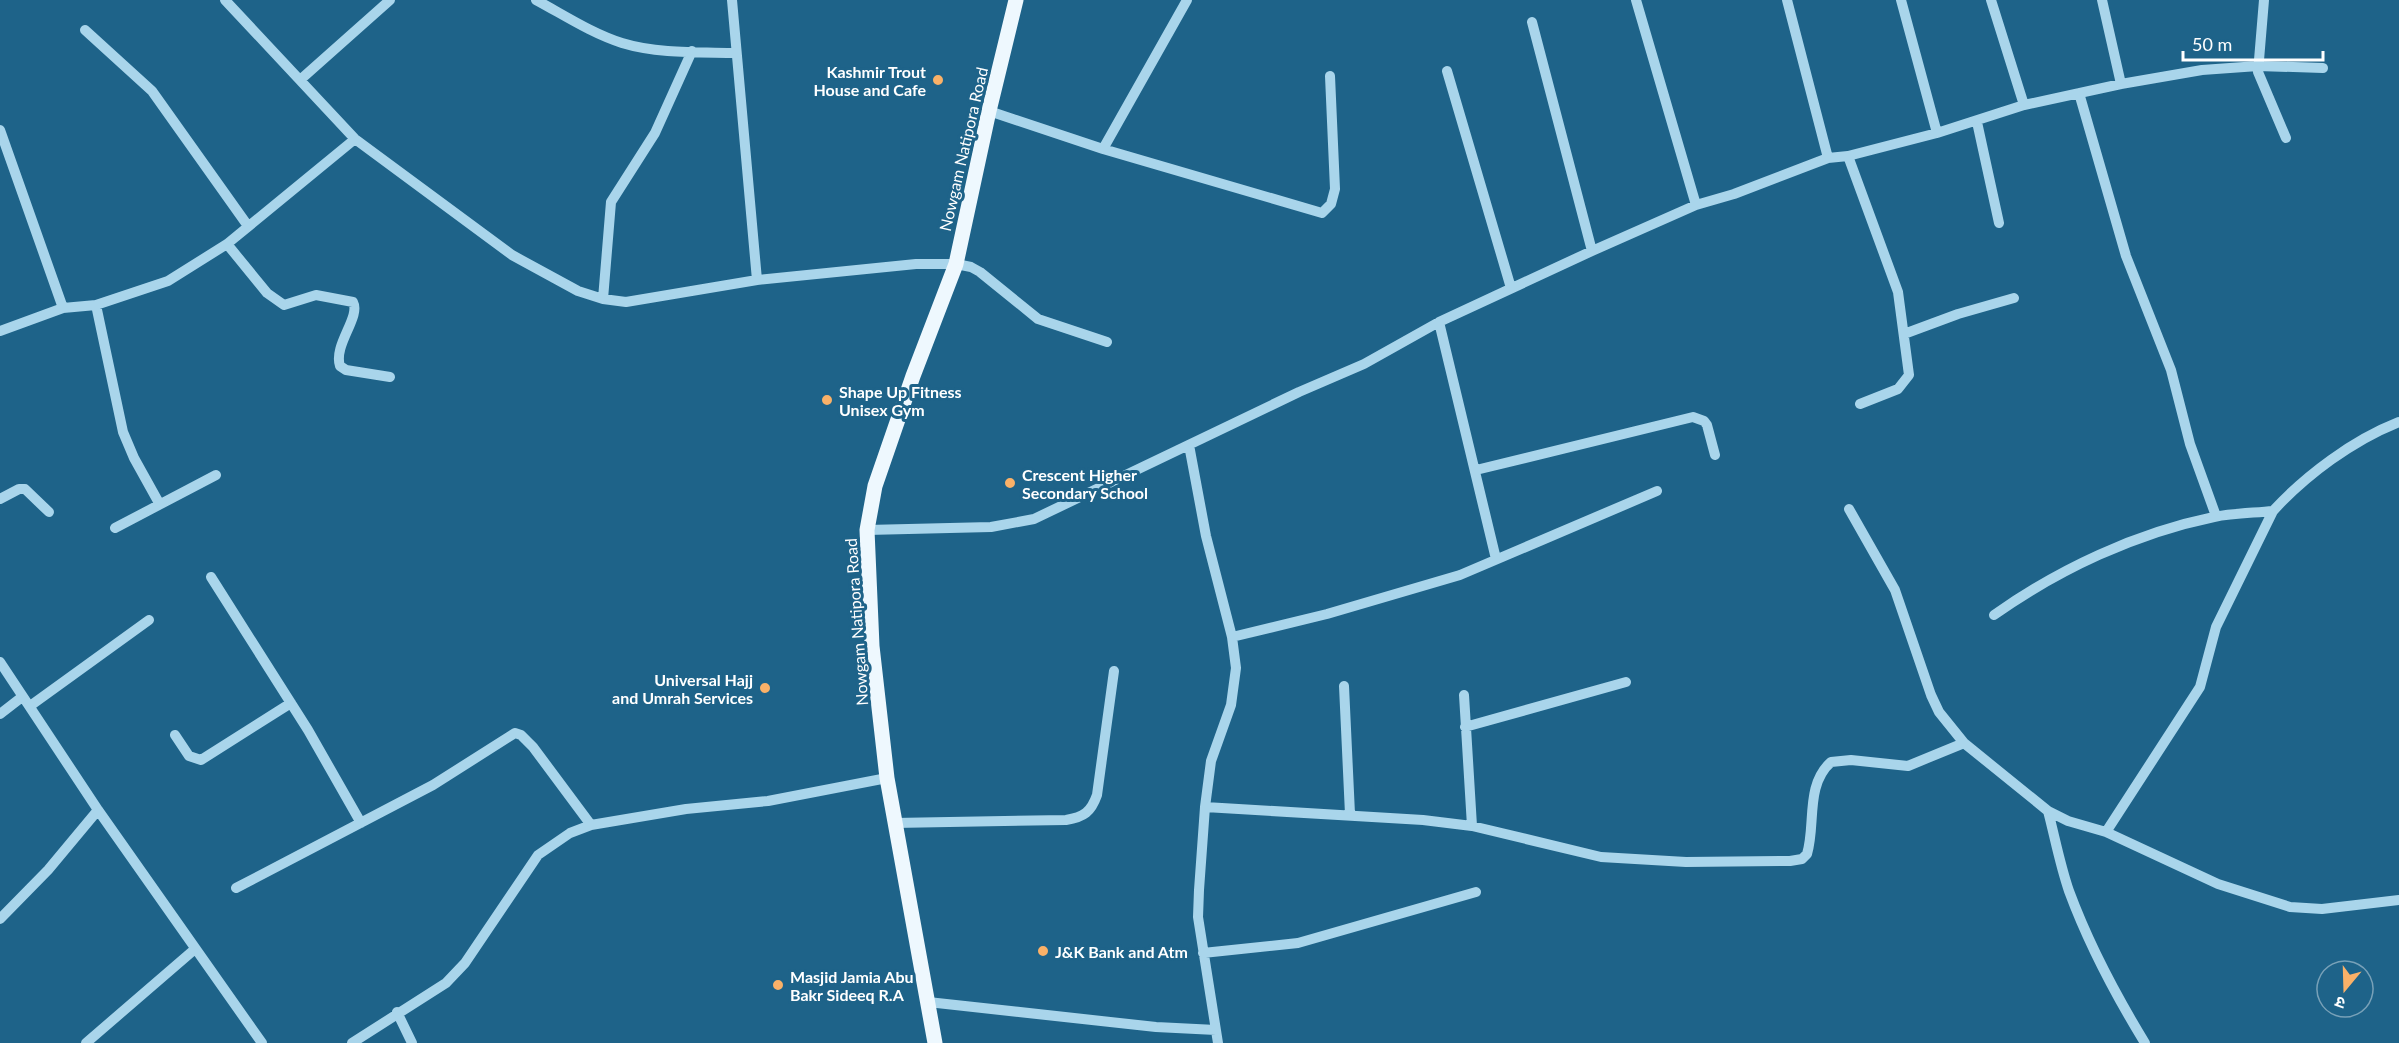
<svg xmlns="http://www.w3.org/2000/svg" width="2399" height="1043" font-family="Lato,'Noto Sans Devanagari',sans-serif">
	<rect width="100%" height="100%" fill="#1e6389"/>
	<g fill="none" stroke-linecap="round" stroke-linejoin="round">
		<path stroke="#a9d5eb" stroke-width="10" d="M225,0l130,139 157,116 66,36 25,8 23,3 131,-22 159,-16h40l15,3 9,5 58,47 69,23
			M536,0c28,15 55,33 86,43 36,11 77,9 114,10
			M732,0l25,280
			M1636,0l60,205
			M1787,0l41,158
			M1901,0l36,133
			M1991,0l33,105
			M2102,0l19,84
			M2264,0l-6,72 28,66
			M1532,22l60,229
			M85,30l67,61 96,135
			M1447,71l64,217
			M300,80l90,-80
			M2079,93l47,163 45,114 19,74 26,72
			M989,111l114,38 219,64 9,-9 4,-15 -5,-113
			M1977,122l22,101
			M0,130l63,178
			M1103,149l84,-149
			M1848,156l50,136 11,83 -11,14 -38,15
			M227,244l40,49 17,12 32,-10 37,7c8,15 -20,43 -13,64l6,4 44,7
			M603,299l8,-97 44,-69 37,-82
			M96,305l27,127 11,26 25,45
			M1439,322l57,237
			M0,331l63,-23 33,-3 72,-24 59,-37 128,-105
			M1904,334l54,-20 56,-16
			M1189,445l17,91 26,101 4,31 -5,37 -20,56 -6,46 -6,83 -1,27 20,126
			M1476,470l217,-53 11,4 3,4 8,30
			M0,499l19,-10h6l24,23
			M1849,509l46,81 36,105 8,17 25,31 84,68 20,10 38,11 112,52 72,23 32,2 77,-9
			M115,528l101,-53
			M867,530l124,-3 43,-8 265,-127 65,-28 75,-42 153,-71 104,-46 38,-11 94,-36 20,-2 89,-23 87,-28 97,-21 81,-14 56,-4 65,2
			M211,577l97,153 53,93
			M1994,615c65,-46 142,-82 220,-98 19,-4 40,-4 59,-6
			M1232,637l95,-23 133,-39 197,-84
			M0,662l98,148 164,233
			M1344,686l6,128
			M1464,695l8,131
			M30,706l119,-86
			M0,714l22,-17
			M1465,727l161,-45
			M175,735l14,21 12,4 90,-57
			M1205,807l218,13 49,6 129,31 85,5 104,-1 12,-2 5,-5c9,-29 -2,-69 24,-92l20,-2 57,6 56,-23
			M2048,811c7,27 12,54 21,80 20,54 46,103 76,152
			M894,823l172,-3c18,-3 25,-8 31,-25l17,-124
			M2106,832l94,-145 16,-60 57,-116c33,-36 80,-71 126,-89
			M236,888l197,-103 82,-52 6,2 12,12 58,78
			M0,919l48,-49 50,-60
			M1203,953l95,-10 178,-51
			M928,1002l228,25 60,3
			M397,1012l15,31
			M86,1043l109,-94
			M352,1043l94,-60 19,-20 73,-108 32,-22 21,-8 95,-16 82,-8 119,-23"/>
		<path stroke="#eef8fe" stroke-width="15" d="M935,1043l-48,-265 -15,-132 -5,-116 8,-44 38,-110 43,-112 33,-153 27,-111"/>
	</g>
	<g fill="#fab168" stroke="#1e6389" stroke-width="2">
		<circle cx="938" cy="80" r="6"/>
		<circle cx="827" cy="400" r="6"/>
		<circle cx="1010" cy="483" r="6"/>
		<circle cx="765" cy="688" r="6"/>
		<circle cx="1043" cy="951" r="6"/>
		<circle cx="778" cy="985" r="6"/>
	</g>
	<g text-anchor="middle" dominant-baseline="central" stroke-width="6" stroke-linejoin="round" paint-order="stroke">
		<g font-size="16" font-weight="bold" fill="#fff" stroke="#1e6389" text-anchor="start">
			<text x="926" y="71" text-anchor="end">Kashmir Trout<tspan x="926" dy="18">House and Cafe</tspan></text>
			<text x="839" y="391">Shape Up Fitness<tspan x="839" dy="18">Unisex Gym</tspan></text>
			<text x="1022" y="474">Crescent Higher<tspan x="1022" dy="18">Secondary School</tspan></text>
			<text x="753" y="679" text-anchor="end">Universal Hajj<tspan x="753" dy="18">and Umrah Services</tspan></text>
			<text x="1055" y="951">J&amp;K Bank and Atm</text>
			<text x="790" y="976">Masjid Jamia Abu<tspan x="790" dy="18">Bakr Sideeq R.A</tspan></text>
		</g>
		<g font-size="16" fill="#fff" stroke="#1e6389">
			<text transform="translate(963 149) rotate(-77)">Nowgam Natipora Road</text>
			<text transform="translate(856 622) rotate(-94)">Nowgam Natipora Road</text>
		</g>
	</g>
	<g transform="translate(2345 989) rotate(199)"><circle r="28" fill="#1e6389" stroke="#78a1b8" stroke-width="1.5"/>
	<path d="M0-4.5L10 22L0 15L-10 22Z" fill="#fab168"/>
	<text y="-9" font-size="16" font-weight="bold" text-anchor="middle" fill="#ffffff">उ</text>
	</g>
	<path d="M2183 51v9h140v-9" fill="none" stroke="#ffffff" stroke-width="3"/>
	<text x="2192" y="51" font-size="18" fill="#ffffff" stroke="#1e6389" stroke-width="4.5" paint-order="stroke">50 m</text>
</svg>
